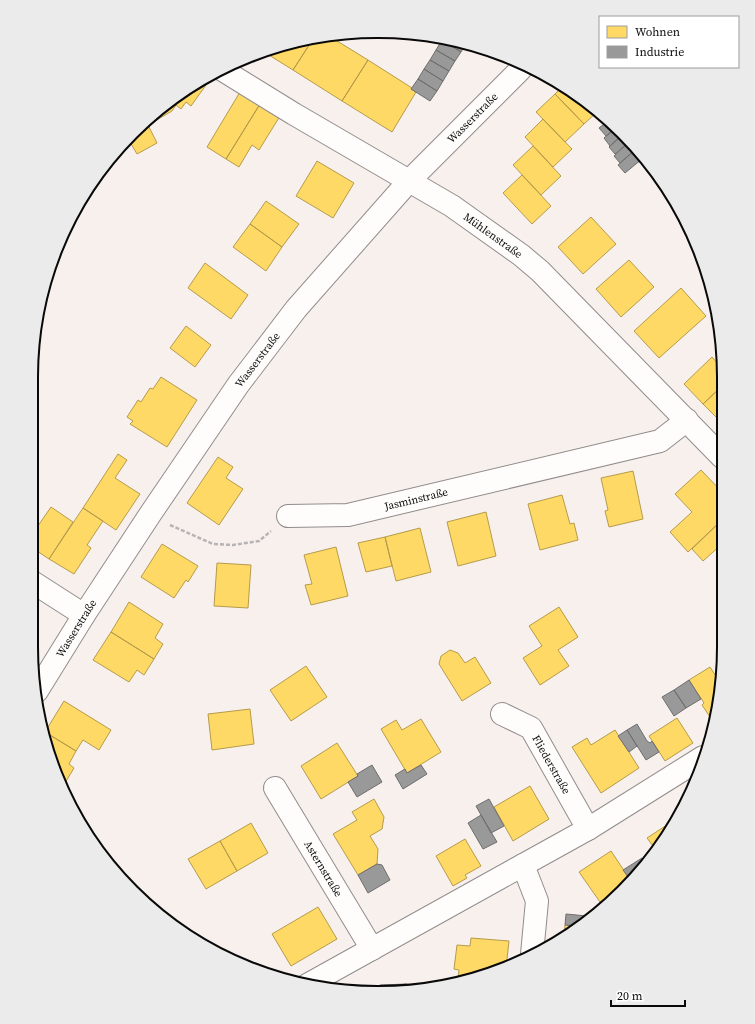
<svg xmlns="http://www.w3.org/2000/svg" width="755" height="1024" font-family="'Source Serif 4',serif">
	<rect width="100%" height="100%" fill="#f8f0ed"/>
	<path fill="#ffd966" stroke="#b59b4a" d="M329,36l39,24 -26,41 -49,-31 20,-31z
		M313,39l-20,31 -29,-18 24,-9z
		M368,60l44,28 -1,1 5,3 -24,40 -50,-31z
		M209,76l2,2 -20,28 -5,-4 -5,7 -5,-4 -4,6 -24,14 9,18 -20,11 -7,-12 36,-39z
		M563,86l35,25 -14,13 -29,-30z
		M240,92l20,12 -34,55 -19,-12z
		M555,94l29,30 -19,18 -29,-30z
		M260,104l20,12 -21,34 -7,-5 -13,22 -13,-8z
		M543,119l29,30 -19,18 -28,-30z
		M533,146l28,30 -20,19 -28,-30z
		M317,161l37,22 -21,35 -37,-22z
		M522,175l29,31 -19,18 -29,-31z
		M266,201l33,23 -17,23 -32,-23z
		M591,217l25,27 -33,30 -25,-27z
		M250,224l32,23 -16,24 -33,-24z
		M629,260l25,27 -33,30 -25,-28z
		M205,263l43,32 -17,24 -43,-31z
		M681,288l25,28 -47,42 -25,-27z
		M186,326l25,19 -16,22 -25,-19z
		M712,357l9,10v20l-18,17 -19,-20z
		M161,377l36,23 -30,47 -37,-23 3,-3 -6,-4 11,-17 3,2 9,-14 3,1z
		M721,387l1,36 -19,-19z
		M118,454l9,6 -12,18 25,16 -24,36 -33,-22z
		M218,457l15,10 -7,11 17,11 -24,36 -32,-22z
		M701,470l21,22v28l-34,32 -18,-20 22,-20 -17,-18z
		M633,471l10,48 -34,8 -4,-16 3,-1 -7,-32z
		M562,495l8,29 4,-1 4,17 -38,10 -12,-46z
		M51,507l22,15 -24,37 -18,-12v-11z
		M83,508l20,13 -16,24 4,3 -17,26 -25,-15z
		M486,512l10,44 -38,10 -11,-44z
		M722,520v25v-1l-19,17 -11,-12z
		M420,528l11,44 -35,9 -11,-44z
		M385,537l7,29 -26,6 -8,-29z
		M162,544l36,22 -10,16 -2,-2 -12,18 -33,-21z
		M336,547l12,49 -37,9 -6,-20 7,-1 -8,-29z
		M217,563l34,2 -3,43 -34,-2z
		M129,602l34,22 -8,14 8,6 -9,15 -43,-27z
		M559,607l19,30 -20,13 11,16 -29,19 -17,-27 19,-12 -13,-20z
		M111,632l43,27 -10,16 -7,-5 -8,12 -36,-22z
		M450,650l8,3 7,10 10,-6 16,26 -29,18 -23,-37 2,-8z
		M306,666l21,31 -36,24 -21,-31z
		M710,667l11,17 -7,39 -12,-18 2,-2 -15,-23z
		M64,701l47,29 -12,20 -16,-10 -7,11 -31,-19z
		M250,709l4,35 -42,6 -4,-36z
		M677,718l16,25 -28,18 -16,-25z
		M421,719l20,33 -34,21 -26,-44 15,-9 6,10z
		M615,730l24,38 -38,25 -29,-46 15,-9 4,7z
		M45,732l31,19 -7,13 5,4 -9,15 -22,-47z
		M337,743l21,33 -37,23 -20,-33z
		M530,786l19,33 -36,22 -19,-34z
		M374,799l10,18 -2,12 -12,7 8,13 -1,15 -19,11 -25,-41 24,-14 -5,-8z
		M679,817l-1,3 -22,30 -9,-12z
		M251,823l17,30 -31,18 -17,-30z
		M465,839l16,27 -16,9 2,3 -14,8 -17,-30z
		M220,841l17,30 -31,18 -18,-30z
		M611,851l20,30 -31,21 -21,-30z
		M318,907l19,32 -46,27 -19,-32z
		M565,925l15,1 -16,10z
		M471,938l38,3 -3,27 -48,13 1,-11 -5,-1 3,-24 13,1z"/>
	<path fill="#999" stroke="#6e6e6e" d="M443,39l23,5 -5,8 -19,-12z
		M442,40l19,12 -6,9 -19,-11z
		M436,50l19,11 -6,10 -19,-11z
		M430,60l19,11 -6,10 -19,-12z
		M424,69l19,12 -6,10 -19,-12z
		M418,79l19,12 -7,10 -19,-12z
		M609,120l7,8 -10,8 -7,-8z
		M616,128l6,7 -12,11 -6,-8z
		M622,135l7,7 -14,12 -6,-7z
		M629,142l7,7 -16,14 -6,-7z
		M636,149l6,10 -17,14 -7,-8z
		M689,680l12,19 -15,9 -12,-18z
		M674,690l12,18 -12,8 -12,-19z
		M637,724l10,17 3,2 2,-2 7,11 -13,8 -19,-30z
		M627,730l10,16 -8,6 -11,-16z
		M372,765l10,17 -25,15 -9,-15 10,-6 -1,-2z
		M421,765l6,9 -24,15 -8,-14 10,-6 2,4z
		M489,799l15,27 -13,7 -15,-27z
		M481,815l16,27 -14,7 -15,-26z
		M642,858l4,6 -8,11 -7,6 -8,-11z
		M377,864l5,1 8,15 -22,13 -10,-18z
		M566,914l21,2 -1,7 -6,3 -15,-1z
		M407,984l-1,6 -26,-1v-4z"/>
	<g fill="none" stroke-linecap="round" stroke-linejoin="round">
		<defs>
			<g id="minor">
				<path id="s1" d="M221,69l73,45 158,92 69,49 19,16 182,186"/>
				<path id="s2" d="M288,516l60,-1 312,-74 27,-21"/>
				<path d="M31,581l53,34"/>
				<path id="s3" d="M37,691l47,-76 67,-102 87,-128 58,-76 113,-128 110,-110 5,-6"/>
				<path id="s4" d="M502,714l29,14 57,101"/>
				<path id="s5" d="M275,788l97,161"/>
				<path d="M532,954l5,-53 -14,-36 65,-36 115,-72"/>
				<path d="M307,985l216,-120"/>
			</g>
		</defs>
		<use href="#minor" stroke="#918d8c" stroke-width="24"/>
		<path stroke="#b6b4b4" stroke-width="2.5" stroke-dasharray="4 2" stroke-linecap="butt" d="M170,525l43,19 20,1 26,-4 12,-10"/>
		<use href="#minor" stroke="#fefdfc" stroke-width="22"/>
	</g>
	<g text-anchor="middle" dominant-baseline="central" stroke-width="4" stroke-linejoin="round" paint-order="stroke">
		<g font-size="11" fill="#090909" stroke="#fff">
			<text stroke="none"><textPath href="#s3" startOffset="722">Wasserstraße</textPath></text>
			<text stroke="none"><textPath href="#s1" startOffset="319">Mühlenstraße</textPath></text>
			<text stroke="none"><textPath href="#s3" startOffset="398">Wasserstraße</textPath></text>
			<text stroke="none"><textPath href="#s2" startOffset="130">Jasminstraße</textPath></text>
			<text stroke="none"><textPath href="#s3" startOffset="74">Wasserstraße</textPath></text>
			<text stroke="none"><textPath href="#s4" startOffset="74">Fliederstraße</textPath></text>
			<text stroke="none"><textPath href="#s5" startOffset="94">Asternstraße</textPath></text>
		</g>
	</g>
	<path d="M0 0H755V1024H0ZM377 38H378A339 339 0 0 1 717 377V647A339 339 0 0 1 378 986H377A339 339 0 0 1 38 647V377A339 339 0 0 1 377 38Z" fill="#ebebeb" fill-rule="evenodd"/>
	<path fill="none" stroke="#090909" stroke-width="2" d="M377 38H378A339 339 0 0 1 717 377V647A339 339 0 0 1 378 986H377A339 339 0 0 1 38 647V377A339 339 0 0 1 377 38Z"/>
	<rect x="599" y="16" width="140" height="52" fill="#ffffff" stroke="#9d9d9d"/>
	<rect x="607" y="26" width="20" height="12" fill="#ffd966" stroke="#9d9d9d"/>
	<text x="635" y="36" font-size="12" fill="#090909">Wohnen</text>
	<rect x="607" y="46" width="20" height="12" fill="#999999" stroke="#9d9d9d"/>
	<text x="635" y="56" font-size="12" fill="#090909">Industrie</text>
	<path d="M611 1000v6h74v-6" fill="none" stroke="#090909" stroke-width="2"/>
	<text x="617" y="1000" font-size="12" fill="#090909" stroke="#ffffff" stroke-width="3" paint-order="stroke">20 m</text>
</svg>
